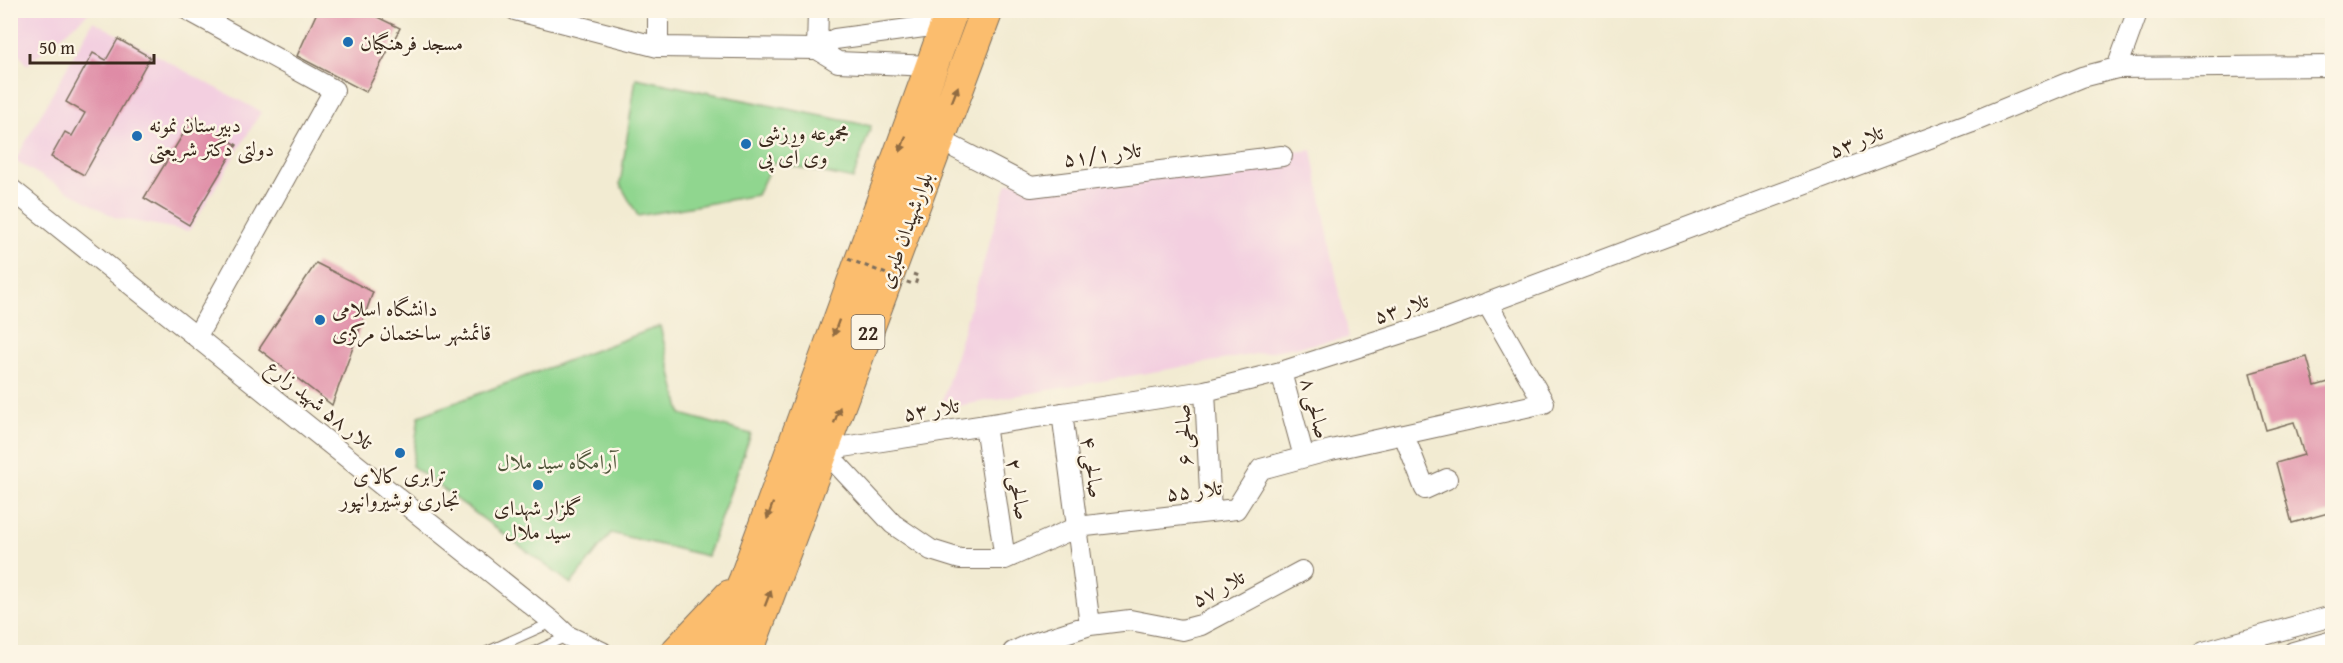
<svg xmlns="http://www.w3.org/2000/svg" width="2343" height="663" font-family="'Gentium Book Plus',Amiri,serif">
	<rect width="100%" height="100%" fill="#fcf5e5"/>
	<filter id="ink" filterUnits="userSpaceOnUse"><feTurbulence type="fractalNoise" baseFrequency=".0167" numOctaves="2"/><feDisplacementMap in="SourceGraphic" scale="12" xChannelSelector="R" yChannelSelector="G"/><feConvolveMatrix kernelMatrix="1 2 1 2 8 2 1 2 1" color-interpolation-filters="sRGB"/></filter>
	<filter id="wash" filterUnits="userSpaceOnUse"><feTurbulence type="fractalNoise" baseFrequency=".008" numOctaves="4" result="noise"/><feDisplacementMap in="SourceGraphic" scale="24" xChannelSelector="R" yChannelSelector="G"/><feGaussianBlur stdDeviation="1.35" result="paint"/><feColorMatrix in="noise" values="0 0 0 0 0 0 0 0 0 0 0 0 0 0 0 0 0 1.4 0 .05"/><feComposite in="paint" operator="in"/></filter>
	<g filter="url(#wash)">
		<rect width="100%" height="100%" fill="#f2ebd2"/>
		<path fill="#f3cfe0" d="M10,11l1,-1 80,1 -64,54 -16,-23z
			M93,21l168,91 -72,119 -73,-13 -101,-57z
			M1312,150l36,188 -408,71 67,-226z"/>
		<path fill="#90d68f" stroke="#668056" stroke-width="1.5" d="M636,78l235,48 -18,53 -80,-17 -16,33 -119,21 -18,-32z
			M660,326l21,88 70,20 -44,122 -96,-23 -40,51 -159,-118 7,-50z"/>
		<g id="blocks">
			<path fill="#df8ba6" d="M318,10h45l37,18 -34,64 -69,-36z
				M118,39l32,18 -66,118 -33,-18 14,-25 7,4 13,-23 -19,-11 27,-49 13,7z
				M193,118l44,27 -48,80 -45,-27z
				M316,263l57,29 -41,113 -73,-56z
				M2307,357l8,29 17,-5v131l-40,11 -16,-60 28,-8 -10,-33 -28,8 -16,-57z"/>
		</g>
	</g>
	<g filter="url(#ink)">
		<use href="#blocks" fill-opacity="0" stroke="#7b6e5d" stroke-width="1.5"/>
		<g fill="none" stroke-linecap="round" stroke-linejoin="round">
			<defs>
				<path id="service" d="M486,652l67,-30
					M533,652l35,-16"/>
				<path id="minor" d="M188,10l146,80 -137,246
					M515,10l143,37 159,2 18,-10 111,-15
					M658,10v37
					M817,49l21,13 93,4
					M817,49l1,-39
					M2117,68l21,-58
					M938,139l93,48 251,-31
					M10,188l543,434 15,14 34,16
					M1281,372l23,85
					M1205,391l6,121
					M1062,413l28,212
					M985,425l20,134
					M1404,435l21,54 22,-10
					M824,450l381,-59 76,-19 161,-52 528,-197 112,-46 35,-9 215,-2
					M824,450l69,74 38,26 29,9h45l72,-32 159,-18 25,-40 70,-19 213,-47 -57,-100
					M1013,652l15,-7 62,-20 40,-5 52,10 19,-5 101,-54
					M2204,652l128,-36
					M2293,652l39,-11"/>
				<path id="trunk" d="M677,652l53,-56
					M714,652l31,-72 207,-570
					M747,652l240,-642"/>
			</defs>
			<use href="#service" stroke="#7b6e5d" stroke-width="11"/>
			<use href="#minor" stroke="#7b6e5d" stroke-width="22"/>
			<use href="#trunk" stroke="#7b6e5d" stroke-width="34"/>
			<path stroke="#7b6e5d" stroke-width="3" stroke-dasharray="4.5 4.5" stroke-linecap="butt" d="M913,274l5,2 -3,9"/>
			<use href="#service" stroke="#fff" stroke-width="9"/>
			<use href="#minor" stroke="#fff" stroke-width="20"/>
			<use href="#trunk" stroke="#fbbd6e" stroke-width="32"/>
			<path stroke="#7b6e5d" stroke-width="3" stroke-dasharray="4.5 4.5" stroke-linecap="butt" d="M848,259l67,26"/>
		</g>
		<defs><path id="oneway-solid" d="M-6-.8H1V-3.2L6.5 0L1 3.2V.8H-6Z" transform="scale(1.5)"/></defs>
		<g fill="#916c42">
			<use href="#oneway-solid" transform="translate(955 94) rotate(-69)"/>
			<use href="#oneway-solid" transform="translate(903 144) rotate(110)"/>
			<use href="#oneway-solid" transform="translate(836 328) rotate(110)"/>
			<use href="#oneway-solid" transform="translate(837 415) rotate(-70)"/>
			<use href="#oneway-solid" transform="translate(770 511) rotate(110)"/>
			<use href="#oneway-solid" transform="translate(768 598) rotate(-69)"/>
		</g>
	</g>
	<g fill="#1f6fb2" stroke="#fcf5e5" stroke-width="2">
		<circle cx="348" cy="42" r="6"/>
		<circle cx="137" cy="136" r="6"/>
		<circle cx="746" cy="144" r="6"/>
		<circle cx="320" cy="320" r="6"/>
		<circle cx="400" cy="453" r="6"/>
		<circle cx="538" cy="485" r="6"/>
	</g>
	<g text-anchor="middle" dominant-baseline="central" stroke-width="5" stroke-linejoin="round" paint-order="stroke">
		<rect fill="#fcf5e5" stroke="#75675a" stroke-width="1.5" x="851.5" y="315" width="33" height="34" rx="4.5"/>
		<g font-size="20" font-weight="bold" fill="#3b2a1e">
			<text x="868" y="332">22</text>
		</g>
		<g font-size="21" fill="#3b2a1e" stroke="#fcf5e5" text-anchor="start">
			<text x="360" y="42">مسجد فرهنگیان</text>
			<text x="149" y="124">دبیرستان نمونه<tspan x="149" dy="24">دولتی دکتر شریعتی</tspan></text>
			<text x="758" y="132">مجموعه ورزشی<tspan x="758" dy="24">وی آی پی</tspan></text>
			<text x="332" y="308">دانشگاه اسلامی<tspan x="332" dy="24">قائمشهر ساختمان مرکزی</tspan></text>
			<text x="400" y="475" text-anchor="middle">ترابری کالای<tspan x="400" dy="24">تجاری نوشیروانپور</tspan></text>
			<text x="538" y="507" text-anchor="middle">گلزار شهدای<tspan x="538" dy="24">سید ملال</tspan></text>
		</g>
		<g font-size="21" fill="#3b2a1e" stroke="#fcf5e5">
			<text transform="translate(1856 141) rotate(-21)">تلار ۵۳</text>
			<text transform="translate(1102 154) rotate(-7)">تلار ۵۱/۱</text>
			<text transform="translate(905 230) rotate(-70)">بلوارشهیدان طبری</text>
			<text transform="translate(1401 308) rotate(-18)">تلار ۵۳</text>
			<text transform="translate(320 404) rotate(39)">تلار ۵۸ شهید زارع</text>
			<text transform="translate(1316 408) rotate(75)">صالحی ۸</text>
			<text transform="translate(931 409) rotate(-9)">تلار ۵۳</text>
			<text transform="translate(1183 435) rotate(-93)">صالحی ۶</text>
			<text transform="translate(1093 467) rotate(82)">صالحی ۴</text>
			<text transform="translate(1019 489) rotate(81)">صالحی ۲</text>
			<text transform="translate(1194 490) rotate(-6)">تلار ۵۵</text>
			<text transform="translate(1218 588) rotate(-27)">تلار ۵۷</text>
		</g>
		<g font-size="21" fill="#50553a" stroke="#fcf5e5">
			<text x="557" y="461">آرامگاه سید ملال</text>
		</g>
	</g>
	<rect width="2343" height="663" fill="none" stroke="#fcf5e5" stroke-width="36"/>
	<path d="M30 54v9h124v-9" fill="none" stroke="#3b2a1e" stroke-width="3"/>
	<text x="39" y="54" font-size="18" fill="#3b2a1e" stroke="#fcf5e5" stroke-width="4.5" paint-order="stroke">50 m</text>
</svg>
